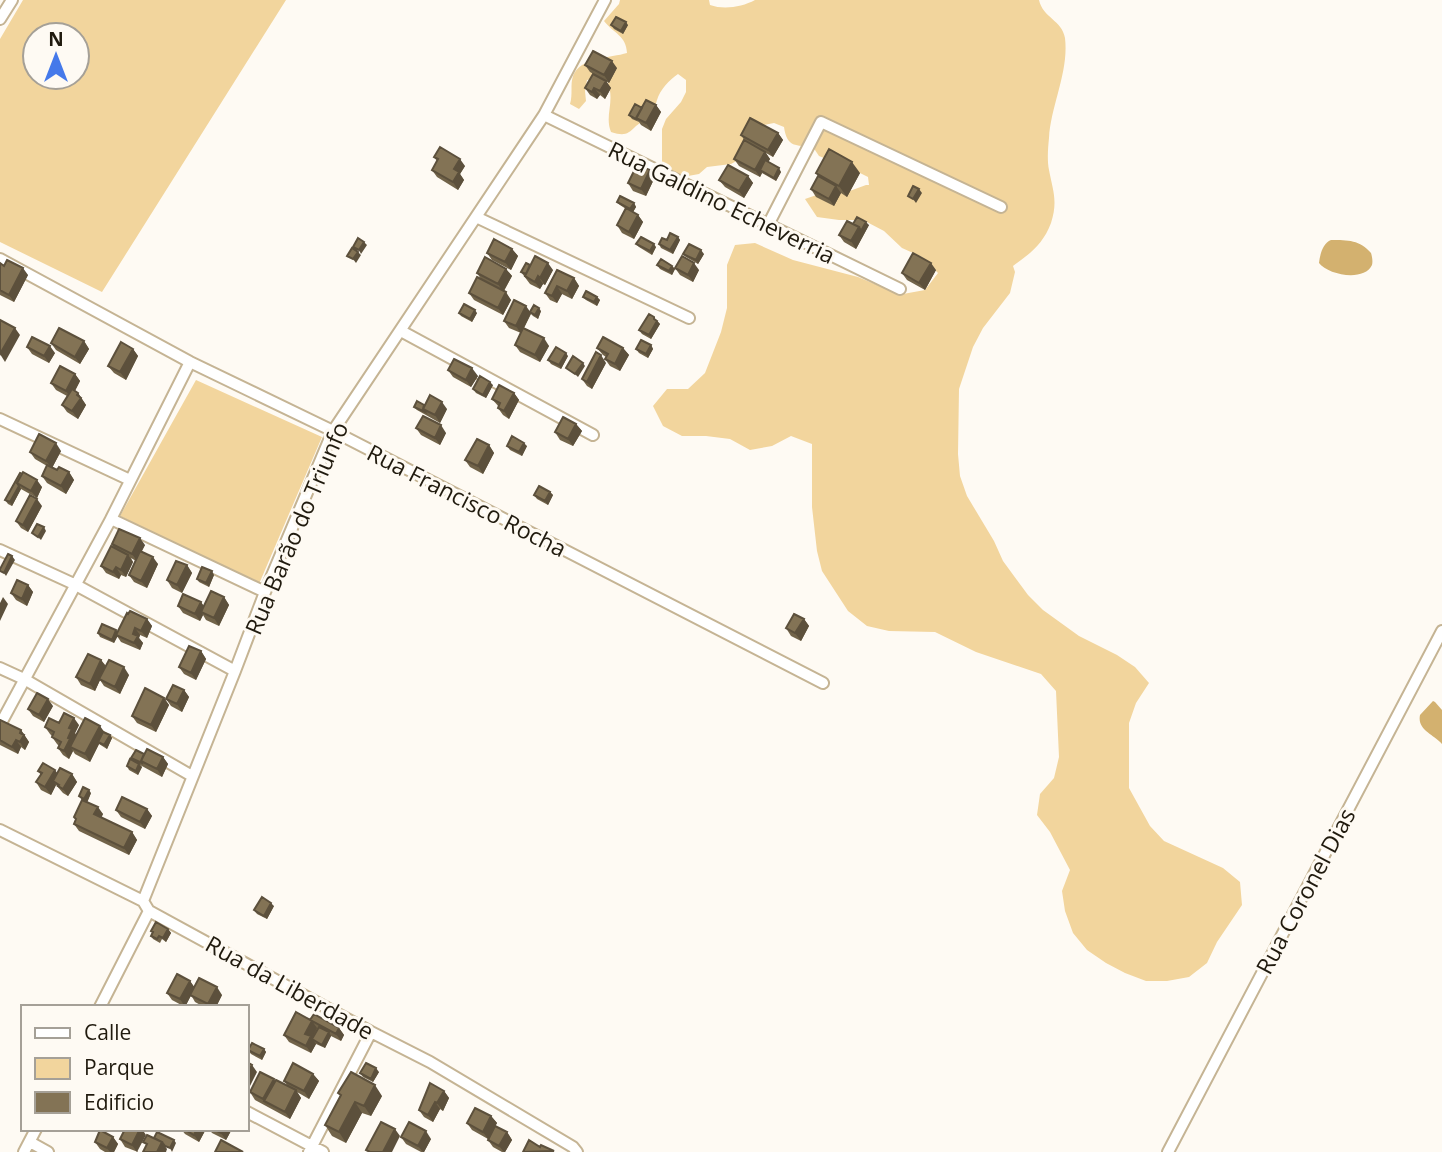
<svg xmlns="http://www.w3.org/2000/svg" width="1442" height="1152" font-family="'Open Sans',sans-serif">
	<rect width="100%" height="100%" fill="#fefaf3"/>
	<path fill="#f2d59d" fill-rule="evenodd" d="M23,0h263l-184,292 -102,-50v-203zM35,35h42v42h-42z
		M620,0h89l1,5c14,5 32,2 45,-5h284c4,18 23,20 26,38 4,34 -14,67 -16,100 -1,10 -2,22 0,32 4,21 9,31 2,53 -8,21 -20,30 -38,43l2,6 -5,21 -27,35 -10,19 -14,42 -1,65 2,22 7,20 27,45 9,20 25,34 15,15 36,26 38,19 18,12 14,16 -13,20 -7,20v65l21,38 14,15 59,27 17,14 2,23 -25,37 -10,21 -18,14 -22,4h-21l-21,-8 -19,-10 -19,-13 -14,-17 -8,-22 -3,-20 8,-21 -20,-38 -13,-17 3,-21 14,-16 5,-21 -3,-66 -15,-17 -65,-22 -41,-20 -46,-1 -22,-5 -19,-15 -26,-40 -5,-20 -5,-44v-63l-21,-8 -19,10 -22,4 -20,-11 -24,-3h-24l-19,-10 -10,-20 14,-17h21l17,-16 16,-41 6,-24v-43l8,-20 20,-2 38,17 65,17 24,10 21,7 22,-4 13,-17 -16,-16 -20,-9 -18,-17 -21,-11h-24l-22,-3 -12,-18 20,-7h22l19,-7h3l-1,-8 -10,-5 -39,-16 -6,-9c-17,-2 -26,1 -29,-20l-10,-4 -10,2 -24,34 -9,5 -24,3 -8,7 -11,2h-10l-11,-3 -5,-10v-34l4,-10 15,-17 5,-10v-12l-8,-6c-9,6 -18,16 -21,26 -2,6 -2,11 -7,16 -4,4 -9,6 -14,10 -9,9 -12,10 -25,6 -7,-18 5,-30 -4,-52l-10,-2 -10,2 -2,11 1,10 -7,8 -9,-5c3,-10 0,-19 3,-28 7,-19 38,-18 54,-23 -1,-18 -13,-19 -23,-32l15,-17z
		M196,380l126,57 -63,147 -139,-68z"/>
	<path fill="#d3b16f" d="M1331,240c17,0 29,0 40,13 1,3 2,8 1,12 -8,17 -44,10 -53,-2 1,-9 4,-20 12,-23z
		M1433,701l2,1 7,8v34c-9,-10 -25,-14 -22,-29z"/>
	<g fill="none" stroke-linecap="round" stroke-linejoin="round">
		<defs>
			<path id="minor" d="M0,19l12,-19
				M544,115l356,174
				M476,217l213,101
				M768,225l53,-103 180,85
				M0,259l190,103 143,69 490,252
				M401,331l192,104
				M0,419l130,61
				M111,519l154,73
				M0,550l74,34 161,87
				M0,668l24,11 168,97
				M0,725l111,-206 79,-157
				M0,830l143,71 6,10 222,121 59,30 143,85 4,5
				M143,901l92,-230 30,-79 68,-161 211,-316 61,-115
				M100,1007l49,-96
				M247,1112l76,40
				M30,1142l18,10
				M24,1152l12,-23
				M309,1152l62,-120
				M1168,1152l274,-521"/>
		</defs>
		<use href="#minor" stroke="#c5b494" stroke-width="14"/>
		<use href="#minor" stroke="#fff" stroke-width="10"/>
	</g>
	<path fill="#716349" d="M611,25h17l-5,9 -9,-5z
		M585,65l32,3 -8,15 -19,-11z
		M606,81l5,7 -6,11 -5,-4 -3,4 -7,-4 -5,-7z
		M656,105l5,7 -10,19 -10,-6 -2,-3 -7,-3 -3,-4 13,-7z
		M778,133l5,7 -10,17 -7,-4 4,6 -2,3 13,10 -5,9 -14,-8 -2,4 -21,-11 -5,-7 11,-18 -4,-6z
		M434,157l31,9 -5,8 4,6 -6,10 -21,-13 -5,-7 5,-9z
		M650,170l5,7 -9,19 -13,-5 -5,-8z
		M816,173h44l-13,24 -6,-4 -7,13 -18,-9 -5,-8 7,-13z
		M748,176l5,7 -9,15 -19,-11 -6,-7z
		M617,202l17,1 2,4 -3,5 5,3 5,7 -9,17 -12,-6 -5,-8 9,-16 -6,-4z
		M853,224l16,1 -13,24 -12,-7 -5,-7z
		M678,237l2,3 -7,14 -12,-6 -2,-4 8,-4z
		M636,244l20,3 -4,8 -13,-8z
		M512,249l6,7 -7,14 -19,-10 -5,-7z
		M683,254h21l-6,10 -12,-7z
		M0,263l28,12 -14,27 -14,-7z
		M530,265l23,5 -8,15 -2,-1 -3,5 -10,-5 -9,-12z
		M657,265l15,1 3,3 -3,6 -12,-6z
		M675,268l24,2 -6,12 -13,-7z
		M506,269l6,7 -8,15 7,9 -8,15 -29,-15 -5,-7 12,-14 -4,-6z
		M936,270l-11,20 -18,-10 -5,-7z
		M574,278l5,8 -7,13 -10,-5 -5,9 -7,-3 -5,-7z
		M583,297h14l3,3 -3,6 -11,-6z
		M541,311l-3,8 -5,-3 -2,-2 -7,14 25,18 -9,16 -20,-10 -5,-7 6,-12 -12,-5 -5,-7 26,-9z
		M459,313h18l-5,9 -11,-6z
		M654,317l6,7 -9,15 -9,-5 -3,-4z
		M84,341l5,8 -9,15 -24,-14 -5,-7z
		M651,345l2,4 -5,9 -9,-5 -3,-4z
		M27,347l28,6 -6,10 -17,-9z
		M597,348h26l6,7 -9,16 -10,-5 -5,-7 1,-2 -3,-2z
		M133,349l5,7 -12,24 -12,-7 -6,-7z
		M568,356l-7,13 -10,-5 -3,-4z
		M606,363l-14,26 -5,-3 -5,-7z
		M448,370l30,6 -7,11 -18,-10z
		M75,374l5,7 -5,10 3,2 8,12 -8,14 -11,-7 -5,-7 5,-9 -11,-6 -5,-7z
		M493,385l-7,13 -10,-5 -3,-4z
		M514,393l5,7 -10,19 -6,-4 -5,-7 1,-1 -7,-8z
		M424,405l23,4 -7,14 -23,-13 -3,-3z
		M576,424l6,7 -9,15 -13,-6 -5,-8z
		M416,428l30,5 -6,12 -19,-10z
		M489,445l5,8 -11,21 -13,-7 -5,-7z
		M507,446h20l-5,10 -12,-6z
		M61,451l-9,17 5,2 12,2 5,8 -8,14 -19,-11 -5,-7 5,-10 -12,-7 -5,-7z
		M20,473l22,14 -5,11 -16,-9 -9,17 -4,-2 -3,-4z
		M550,492l3,3 -5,10 -11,-6 -3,-4z
		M42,506l-14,26 -7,-4 -5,-7z
		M112,544l33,1 -4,7 17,12 -11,24 -13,-6 -5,-7 7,-14 -5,-3 2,4 -7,15 -5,-2 -2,4 -13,-6 -5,-7 13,-18z
		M187,565l5,8 -10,20 -10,-5 -5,-8z
		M214,575l-5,12 -10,-5 -2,-3z
		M28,585l5,7 -6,14 -11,-6 -5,-7z
		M224,597l5,8 -10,21 -13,-6 -3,-5 -3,6 -17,-8 -5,-7 23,-4 2,4z
		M147,619l5,7 -5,12 -7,-3 -1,3 4,5 -3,7 -19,-8 -4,-6 -3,7 -14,-6 -2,-4h19z
		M804,619l5,7 -8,15 -10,-5 -5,-8z
		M201,651l5,8 -10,21 -12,-6 -5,-7z
		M101,660l5,6 23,9 -9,19 -16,-8 -4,-6 -5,11 -14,-6 -5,-8z
		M184,690l5,7 -7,15 -11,-6 -5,-7z
		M164,698l5,7 -13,27 -19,-9 -5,-7z
		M53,706l-9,16 -11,-6 -5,-7z
		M0,720l21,10 8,12 -4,8 -4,-3 -3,7 -18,-9z
		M59,723l20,2 -4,8 1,2 28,-3 6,3 2,3 -5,11 -8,-5 -9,18 -15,-8 -2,-3 -4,8 -6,-4 -5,-7 1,-2 -2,-2 -5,-7v-1l-2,-2 -5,-7z
		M144,754l19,3 5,7 -6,13 -22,-12 2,2 -4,8 -9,-5 -2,-4 6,-5 -2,-3z
		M38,771l34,3 5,8 -9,14 -5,-3 -7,-8 -5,10 -10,-5 -5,-8 5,-7z
		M91,793l-4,9 16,12 -2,3 31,15 5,8 -8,15 -50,-24 -5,-7 2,-4 -2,-3 8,-17 -3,-4z
		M147,809l5,7 -7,13 -24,-12 -5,-7z
		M274,906l-7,13 -10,-5 -3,-4z
		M168,929l3,4 -5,9 -4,-3 -2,4 -7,-4 -2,-3 1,-3 -1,-2z
		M190,981l4,6 28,8 -6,12h-12l-9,-5 -4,-7 -6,12 -13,-7 -5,-7z
		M311,1020l28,8 5,7 -3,6 -10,-5 -6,12 -9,-4 -5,9 -22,-11 -5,-7z
		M264,1049l2,3 -4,8 -11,-6 -3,-4z
		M379,1072l-6,10 -10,-5 -3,-4z
		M313,1074l6,7 -10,18 -12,-7 4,6 -11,21 -35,-19 -5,-8 25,-11 13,5 -4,-5z
		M444,1091l5,7 -6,13 -3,-2 -7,13 -9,-5 -5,-7z
		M338,1093l44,3 -11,20 -9,-3 -16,30 -14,-7 -7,-11 15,-29z
		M491,1116l6,7 -9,16 -16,-9 -5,-7z
		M125,1129l13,23 -13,-5 -5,-8z
		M181,1129h25l-7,13 -14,-8z
		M209,1129h23l-6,11 -14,-7z
		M507,1132l5,8 -7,12h-3l-9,-5 -5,-7z
		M113,1137l5,7 -4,8h-9l-5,-3 -5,-7z
		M401,1137l30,2 -7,13h-3l-15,-8z"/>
	<path fill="#5c503c" d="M626,22l2,3 -5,9 -2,-3z
		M612,61l5,7 -8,15 -5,-8z
		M606,81l5,7 -6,11 -5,-8z
		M594,88l6,7 -3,4 -5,-7z
		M656,105l5,7 -10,19 -5,-8z
		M778,133l5,7 -10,17 -5,-7z
		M765,152l5,7 -7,13 -3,-2 2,3 -2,4 -5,-7z
		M460,159l5,7 -5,8 4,6 -6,10 -5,-8 1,-13z
		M852,162l8,11 -13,24 -8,-11z
		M779,168l2,4 -5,9 -2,-3z
		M650,170l5,7 -9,19 -5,-7z
		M748,176l5,7 -9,15 -5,-7z
		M836,186l5,7 -7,13 -5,-7z
		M919,189l3,4 -6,10 -3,-4z
		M634,203l2,4 -3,5 -3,-3z
		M638,215l5,7 -9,17 -5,-7z
		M866,222l3,3 -13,24 -5,-8 8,-14z
		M678,237l2,3 -7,14 -3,-4z
		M364,242l3,3 -6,9 -2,-4z
		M654,244l2,3 -4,8 -2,-4z
		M512,249l6,7 -7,14 -6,-8z
		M701,250l3,4 -6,10 -2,-4z
		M358,252l3,3 -5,8 -3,-4z
		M548,263l5,7 -8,15 -5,-7z
		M694,263l5,7 -6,12 -5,-7z
		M931,263l5,7 -11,20 -6,-7z
		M672,266l3,3 -3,6 -3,-4z
		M23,268l5,7 -14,27 -5,-7z
		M506,269l6,7 -9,16 -5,-8z
		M538,276l5,8 -3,5 -5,-7z
		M574,278l5,8 -7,13 -5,-8z
		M557,286l5,8 -5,9 -5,-7z
		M506,292l5,8 -8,15 -5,-7z
		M597,297l3,3 -3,6 -3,-4z
		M526,306l5,7 -10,21 -5,-8z
		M539,308l2,3 -3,8 -3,-4z
		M475,310l2,3 -5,9 -2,-3z
		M657,321l3,3 -9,15 -2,-4z
		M15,328l5,7 -15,27 -5,-8z
		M544,338l5,8 -9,16 -5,-7z
		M84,341l5,8 -9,15 -5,-7z
		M651,345l2,4 -5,9 -2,-4z
		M50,346l5,7 -6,10 -5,-7z
		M623,348l6,7 -9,16 -5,-7z
		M133,349l5,7 -12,24 -6,-8z
		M566,353l2,3 -7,13 -2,-4z
		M601,355l5,8 -14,26 -5,-7z
		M583,363l2,3 -7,11 -3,-3z
		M472,368l6,8 -7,11 -5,-7z
		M75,374l5,7 -9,17 -5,-7z
		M490,382l3,3 -7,13 -3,-3z
		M78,393l8,12 -8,14 -6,-8z
		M514,393l5,7 -10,19 -5,-8z
		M442,402l5,7 -7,14 -5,-8z
		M576,424l6,7 -9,15 -5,-7z
		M441,425l5,8 -6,12 -5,-7z
		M56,443l5,8 -9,17 -6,-7z
		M524,443l3,3 -5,10 -3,-4z
		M489,445l5,8 -11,21 -5,-8z
		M69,472l5,8 -8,14 -5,-8z
		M37,480l5,7 -5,11 -6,-7z
		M19,486l2,3 -9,17 -2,-4z
		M550,492l3,3 -5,10 -3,-4z
		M37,499l5,7 -14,26 -5,-7z
		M44,527l2,4 -5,9 -3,-3z
		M140,538l5,7 -8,16 -5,-7z
		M128,555l5,7 -7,15 -5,-7z
		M12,556l3,4 -9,16 -2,-3z
		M153,557l5,7 -11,24 -6,-7z
		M187,565l5,8 -10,20 -5,-8z
		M116,567l5,8 -2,4 -6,-7z
		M212,571l2,4 -5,12 -3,-4z
		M28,585l5,7 -6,14 -5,-7z
		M3,597l5,7 -8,17v-18z
		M224,597l5,8 -10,21 -5,-8z
		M201,602l5,7 -5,3 2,3 -3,6 -5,-7z
		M147,619l5,7 -5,12 -6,-7z
		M804,619l5,7 -8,15 -6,-8z
		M135,628l5,7 -1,3 4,5 -3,7 -6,-7 -1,-9z
		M116,630l3,4 -5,9 -2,-3z
		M201,651l5,8 -10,21 -5,-7z
		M101,660l5,7 -11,24 -5,-7z
		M124,667l5,8 -9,19 -5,-7z
		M184,690l5,7 -7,15 -5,-8z
		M164,698l5,7 -13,27 -5,-7z
		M48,699l5,7 -9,16 -5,-7z
		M74,718l5,7 -4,8 2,4 -7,10 3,4 -4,8 -5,-8 4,-13 1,-10z
		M100,726l5,7 -7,9 1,2 -9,18 -5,-8z
		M21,730l8,12 -4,8 -5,-8v-9z
		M110,735l2,3 -5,11 -3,-4z
		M16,740l5,7 -3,7 -6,-7z
		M163,757l5,7 -6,13 -5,-8z
		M139,764l3,3 -4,8 -2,-4z
		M55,770l5,7 -7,4 3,4 -5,10 -6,-8z
		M72,774l5,8 -9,14 -5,-7z
		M89,790l2,3 -4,10 -3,-4z
		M98,807l5,7 -3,7 -6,-7z
		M147,809l5,7 -7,13 -5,-7z
		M132,832l5,8 -8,15 -5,-7z
		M271,903l3,3 -7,13 -3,-3z
		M168,929l3,4 -5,9 -3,-4z
		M190,981l5,7 -10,19 -5,-8z
		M217,987l5,8 -6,12h-6l-2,-3z
		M312,1021l5,7 -5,10 4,6 -5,9 -5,-7 -1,-12z
		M339,1028l5,7 -3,6 -5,-7z
		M329,1032l2,4 -6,12 -3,-3z
		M264,1049l2,3 -4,8 -2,-4z
		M252,1065l5,7 -10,20v-17z
		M376,1068l3,4 -6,10 -2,-3z
		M313,1074l6,7 -10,18 -5,-8z
		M274,1079l5,7 -15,15 4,6 -5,-8z
		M375,1085l7,11 -11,20 -7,-10z
		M296,1090l5,8 -11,21 -5,-7z
		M444,1091l5,7 -6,13 -6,-8z
		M355,1102l7,11 -16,30 -7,-11z
		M435,1102l5,7 -7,13 -5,-7z
		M491,1116l6,7 -9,16 -5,-7z
		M140,1129h2l4,6 -9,17 -5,-7z
		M197,1129h9l-7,13 -5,-7z
		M223,1129h9l-6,11 -5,-7z
		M395,1129l5,7 -8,16h-9z
		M426,1131l5,8 -7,13h-1l-5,-6z
		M507,1132l5,8 -7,12h-1l-5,-6z
		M113,1137l5,7 -4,8h-4l-3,-4z
		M174,1140l2,3 -4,9 -2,-4z
		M162,1142l5,7 -1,3h-9z"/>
	<path fill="#837355" stroke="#5c503c" stroke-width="2" d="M616,17l10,5 -5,9 -10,-6z
		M593,51l19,10 -8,14 -19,-10z
		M593,74l13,7 -6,10 -6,-3 -2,4 -7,-4z
		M646,100l10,5 -10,18 -10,-5z
		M635,104l7,4 -6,11 -7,-4z
		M750,118l28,15 -10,17 -27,-15z
		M744,140l21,12 -10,18 -21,-11z
		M440,147l20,12 -6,10 5,3 -6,10 -21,-12 6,-11 -4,-2z
		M829,149l23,13 -13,24 -23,-13z
		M765,160l14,8 -5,10 -14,-8z
		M637,165l13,5 -9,19 -13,-6z
		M728,165l20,11 -9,15 -20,-11z
		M818,176l18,10 -7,13 -18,-10z
		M913,186l6,3 -6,10 -5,-3z
		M620,196l14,7 -4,6 -13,-7z
		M626,208l12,7 -9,17 -12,-7z
		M857,217l9,5 -5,9 -2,-4 -6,-3z
		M847,221l12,6 -8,14 -12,-6z
		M670,233l8,4 -8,13 -11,-6 3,-6 5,2z
		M641,237l13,7 -4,7 -14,-7z
		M358,238l6,4 -5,8 -6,-3z
		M494,239l18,10 -7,13 -18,-9z
		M689,244l12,6 -5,10 -13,-6z
		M352,248l6,4 -5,7 -6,-3z
		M913,253l18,10 -12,20 -17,-10z
		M535,256l13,7 -8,15 -2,-2 -3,6 -10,-6z
		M682,256l12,7 -6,12 -13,-7z
		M485,257l21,12 -8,15 -21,-11z
		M661,259l11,7 -3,5 -12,-6z
		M7,260l16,8 -14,27 -9,-5v-27l4,3z
		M526,263l4,2 -4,9 -5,-2z
		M557,270l17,8 -7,13 -10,-5 -5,10 -7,-3z
		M477,277l29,15 -8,16 -29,-15z
		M586,291l11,6 -3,5 -11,-5z
		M514,300l12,6 -10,20 -12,-5z
		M464,304l11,6 -5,9 -11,-6z
		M534,305l5,3 -4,7 -5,-3z
		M649,314l5,3v2l3,2 -8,14 -10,-5z
		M0,320l15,8 -15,26z
		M59,328l25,13 -9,16 -24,-14z
		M523,328l21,10 -9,17 -20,-10z
		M32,337l18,9 -6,10 -17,-9z
		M603,337l20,11 -8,16 -10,-5 3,-5 -11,-6z
		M641,340l10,5 -5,9 -10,-5z
		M121,342l12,7 -13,23 -12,-6z
		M556,347l10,6 -7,12 -11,-5z
		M596,352l5,3 -14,27 -5,-3z
		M573,356l10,7 -8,11 -9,-6z
		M454,359l18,9 -6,12 -18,-10z
		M60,366l15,8 -9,17 -15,-8z
		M480,376l10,6 -7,13 -10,-6z
		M499,385l15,8 -10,18 -6,-3 2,-5 -8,-4z
		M72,389l6,4 -1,2 4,3 -9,13 -10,-6z
		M430,395l12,7 -7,13 -12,-6z
		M417,401l7,4 -1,4 2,3 -11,-5z
		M423,416l18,9 -6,13 -19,-10z
		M563,417l13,7 -8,15 -13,-7z
		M39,434l17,9 -10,18 -16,-9z
		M512,436l12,7 -5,9 -12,-6z
		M477,439l12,6 -11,21 -13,-6z
		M47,465l10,5 2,-3 10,5 -8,14 -19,-10z
		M23,472l14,8 -6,11 -14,-8z
		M20,473l2,1 -5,9 2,3 -9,16 -5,-2z
		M539,486l11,6 -5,9 -11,-6z
		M30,495l7,4 -14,26 -7,-4z
		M37,524l7,3 -6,10 -6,-4z
		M119,529l21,9 -8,16 -20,-10z
		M111,546l17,9 -7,15 -5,-3 -3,5 -12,-6z
		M140,551l13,6 -12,24 -12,-6z
		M8,554l4,2 -8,17 -4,-2v-2z
		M176,561l11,4 -10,20 -10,-5z
		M202,567l10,4 -6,12 -9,-4z
		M17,580l11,5 -6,14 -11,-6z
		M211,591l13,6 -10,21 -13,-6z
		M183,594l18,8 -6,12 -17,-8z
		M130,611l17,8 -6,12 -6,-3 -2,6 5,2 -4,7 -18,-8 11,-22 1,1z
		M794,614l10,5 -9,14 -9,-5z
		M102,624l14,6 -4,10 -14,-7z
		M189,646l12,5 -10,22 -12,-6z
		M88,654l13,6 -11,24 -14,-7z
		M109,660l15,7 -9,20 -16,-8z
		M173,685l11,5 -7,14 -11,-5z
		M145,688l19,10 -13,27 -19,-9z
		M37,693l11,6 -9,16 -11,-6z
		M64,713l10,5 -5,10 3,1 -4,9 2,1 -6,12 -6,-3 3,-6 -9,-5 2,-5 -9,-5 4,-9 10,5z
		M85,718l15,8 -15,28 -15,-7z
		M0,720l21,10 -1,3 4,2 -4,7 -4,-2 -4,7 -12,-7z
		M103,732l7,3 -6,10 -6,-3z
		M147,749l16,8 -6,12 -16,-8z
		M136,750l8,4 -3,7 1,1v1l-11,-5z
		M130,759l9,5 -3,7 -9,-5z
		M43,763l12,7 -10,17 -9,-5 6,-9 -4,-2z
		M60,768l12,6 -9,15 -5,-3 1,-1 -6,-4z
		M83,787l6,3 -5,9 -5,-3z
		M122,797l25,12 -7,13 -24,-12z
		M82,800l16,7 -4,7 38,18 -8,16 -50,-24 2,-5 -2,-2z
		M262,897l9,6 -7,13 -10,-6z
		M156,922l12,7 -5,9 -4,-2 -2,3 -6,-3 2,-4 -2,-1z
		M177,974l13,7 -10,18 -13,-6z
		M199,978l18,9 -9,17 -18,-9z
		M296,1012l16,9 -7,13 6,2 -5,10 -22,-11z
		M314,1014l25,14 -3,6 -26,-14z
		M319,1027l10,5 -7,13 -10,-6z
		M252,1043l12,6 -4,7 -12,-6z
		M247,1062l5,3 -5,10z
		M293,1063l20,11 -9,17 -20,-10z
		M366,1063l10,5 -5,11 -11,-6z
		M260,1072l14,7 -11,20 -13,-7z
		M351,1072l24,13 -11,21 -9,-4 -16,30 -14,-7 16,-30 -3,-2z
		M276,1080l20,10 -11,22 -21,-11z
		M430,1083l14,8 -7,12 -2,-1 -7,13 -9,-5z
		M475,1108l16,8 -8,16 -16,-9z
		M381,1122l14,7 -12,23h-13l-4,-2z
		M409,1122l17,9 -8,15 -17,-9z
		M495,1126l12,6 -8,14 -11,-6z
		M125,1129h15l-8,16 -12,-6z
		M184,1129h13l-3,6z
		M213,1129h10l-2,4z
		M100,1130l13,7 -6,11 -12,-6z
		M157,1132l17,8 -4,8 -5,-2 -3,-4 -8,-4z
		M147,1135l15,7 -5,10h-14l4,-8 -4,-2z
		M221,1140l22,12h-28z
		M529,1140l11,7 1,-2 13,6 -31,1z"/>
	<g text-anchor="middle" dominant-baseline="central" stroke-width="6" stroke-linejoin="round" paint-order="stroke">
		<g font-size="23" fill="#201a0e" stroke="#fefaf3">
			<text transform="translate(722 202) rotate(26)">Rua Galdino Echeverria</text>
			<text transform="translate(467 500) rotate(27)">Rua Francisco Rocha</text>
			<text transform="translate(296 528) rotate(-67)">Rua Barão do Triunfo</text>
			<text transform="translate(1305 891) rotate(-62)">Rua Coronel Dias</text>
			<text transform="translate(290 987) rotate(29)">Rua da Liberdade</text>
		</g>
	</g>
	<rect x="21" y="1005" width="228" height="126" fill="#fefaf3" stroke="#a5a097" stroke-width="2"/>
	<rect x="35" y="1028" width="35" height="10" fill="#ffffff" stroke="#a5a097" stroke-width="2"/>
	<text x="84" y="1040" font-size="21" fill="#201a0e">Calle</text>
	<rect x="35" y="1058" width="35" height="21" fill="#f2d59d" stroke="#a5a097" stroke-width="2"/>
	<text x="84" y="1075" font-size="21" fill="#201a0e">Parque</text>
	<rect x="35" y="1092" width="35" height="21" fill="#837355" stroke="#a5a097" stroke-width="2"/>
	<text x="84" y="1110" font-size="21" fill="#201a0e">Edificio</text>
	<g transform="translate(56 56)"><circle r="33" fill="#fefaf3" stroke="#a5a097" stroke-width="2"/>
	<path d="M0-5L12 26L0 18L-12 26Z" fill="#4579ea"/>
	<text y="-10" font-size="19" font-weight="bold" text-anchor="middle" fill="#201a0e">N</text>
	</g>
</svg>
